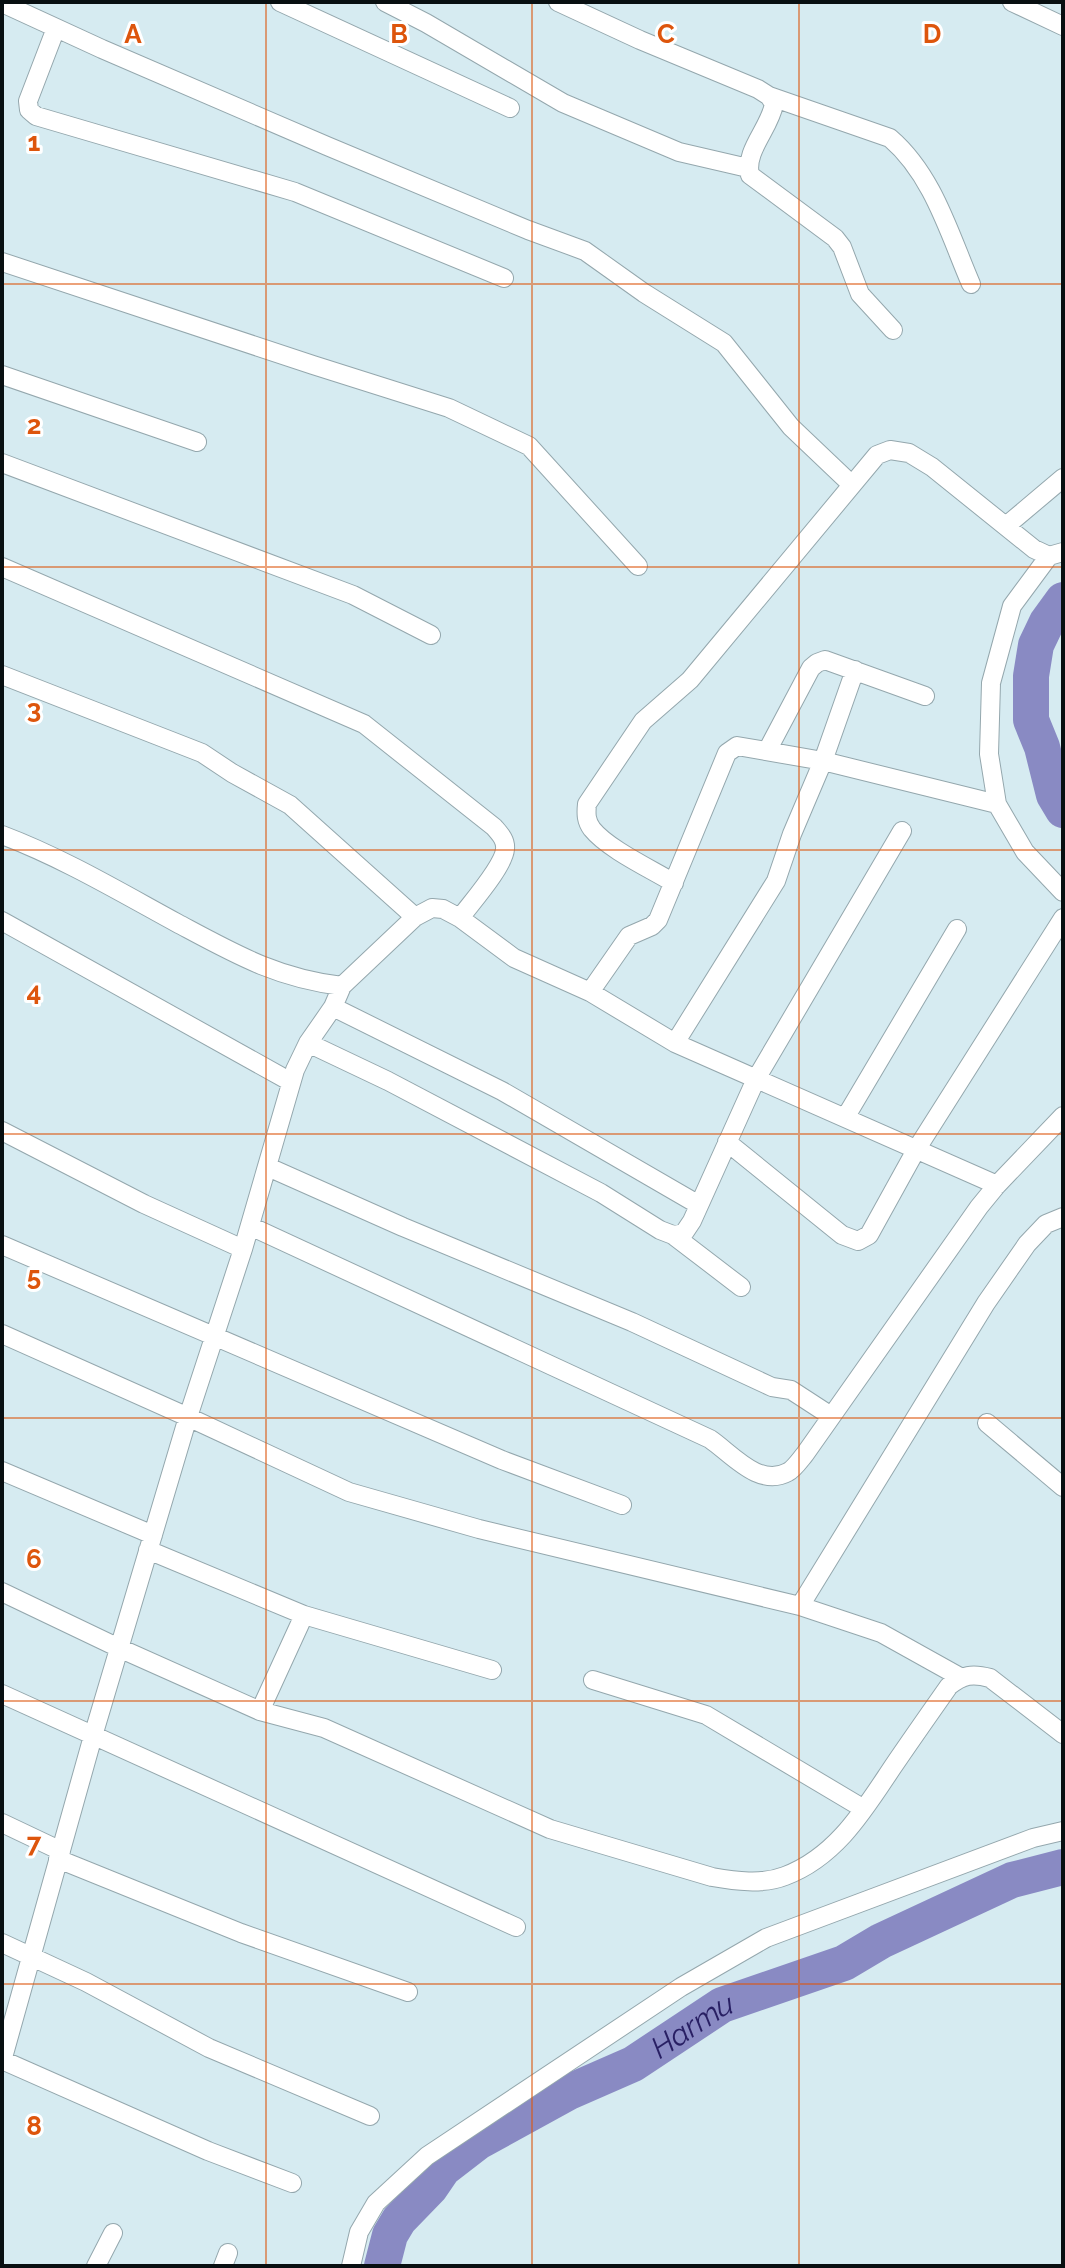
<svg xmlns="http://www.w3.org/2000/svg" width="1065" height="2268" font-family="Raleway,sans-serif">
	<rect width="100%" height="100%" fill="#d6ebf1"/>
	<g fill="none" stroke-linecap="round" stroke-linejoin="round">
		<g stroke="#898ac3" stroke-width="36">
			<path d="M1063,600l-16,22 -11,23 -5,31v44l11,27 12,48 9,15"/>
			<path id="s1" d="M382,2266l8,-31 9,-15 31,-32 13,-19 35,-27 91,-50 64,-28 89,-59 122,-42 37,-22 131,-61 51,-13"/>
		</g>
		<defs>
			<path id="minor" d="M280,2l230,106
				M385,2l41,21 137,80 116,49 69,16
				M558,2l82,38 118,49 11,7 5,8c-4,24 -30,47 -24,71l85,63 7,9 18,47 33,36
				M1012,2l51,24
				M2,3l100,46 225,97 201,84 57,21 59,42 80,50 67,84 61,58
				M56,28l-28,73 1,9 7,6 259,76 209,86
				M769,96l121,42c43,37 59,95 81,146
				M2,262l311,103 136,43 80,38 109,120
				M2,375l195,67
				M2,463l351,132 78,40
				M1006,526l57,-48
				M1049,556l-37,50 -21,77 -2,71 8,50 28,48 38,40
				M2,567l362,157 130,103c6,7 12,13 11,22 -1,17 -34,54 -45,69l-17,-9 -11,-1 -17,9 -73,69 -9,21 -25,36 -13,27 -52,179 -55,168 -95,319 -91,325
				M2,675l200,78 30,20 58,32 125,112
				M767,751l44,-83 6,-5 8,-3 100,36
				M2,835c61,23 118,57 175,88 58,31 99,55 165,63
				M674,883c-23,-14 -66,-34 -82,-54 -6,-8 -6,-15 -5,-25l56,-83 47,-41 187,-225 13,-5 19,3 23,14 102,82 15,7 14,-4
				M460,918l54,40 76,34 85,51 322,142
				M2,921l289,161
				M590,992l39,-56 23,-10 6,-6 69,-167 10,-7 86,15 174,43
				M333,1007l169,84 197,114
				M308,1043l80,38 213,112 59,37 13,5 11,-2 8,-12 64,-142 146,-248
				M675,1043l101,-162 16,-47 31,-73 32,-91
				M845,1118l112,-189
				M2,1131l142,73 99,45
				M727,1142l115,93 16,6 11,-6 47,-85 147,-232
				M268,1167l135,60 229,95 140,65 19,3 40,26
				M250,1226l460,213c22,15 49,49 78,33 6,-3 12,-12 17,-18l174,-247 18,-22 66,-69
				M673,1235l68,52
				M2,1245l500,215 120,45
				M2,1334l186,83 161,75 130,37 321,77 81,27 79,44
				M987,1423l76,64
				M2,1471l151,64
				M148,1550l156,65 188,55
				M2,1592l117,56 141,63 64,17 226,101 162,48c23,4 50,8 73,-1 51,-19 79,-66 107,-108 19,-28 38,-55 57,-82 14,-11 23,-13 41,-8l73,56
				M800,1606l186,-303 41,-59 19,-20 17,-7
				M593,1680l113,35 158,94
				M2,1694l514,233
				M260,1711l44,-96
				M2,1823l59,28
				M58,1859l183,74 167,59
				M2,1943l84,39 123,66 161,68
				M2,2060l206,91 84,32
				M96,2266l17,-33
				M223,2266l5,-13
				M351,2266l8,-34 17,-29 51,-47 254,-169 85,-49 267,-100 30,-7"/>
		</defs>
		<use href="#minor" stroke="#94a7ad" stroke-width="20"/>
		<use href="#minor" stroke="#fff" stroke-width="18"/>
	</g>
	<path fill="none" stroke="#dd550c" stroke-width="2" stroke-opacity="0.55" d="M266,2v2264M532,2v2264M799,2v2264M2,284h1061M2,567h1061M2,850h1061M2,1134h1061M2,1418h1061M2,1701h1061M2,1984h1061"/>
	<g text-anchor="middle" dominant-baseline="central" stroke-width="6" stroke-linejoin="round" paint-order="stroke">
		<g font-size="30" font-style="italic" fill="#281f63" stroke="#fff">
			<text stroke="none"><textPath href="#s1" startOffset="406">Harmu</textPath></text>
		</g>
	</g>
	<g font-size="26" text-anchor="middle" font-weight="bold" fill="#dd550c" stroke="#fff" stroke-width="6" stroke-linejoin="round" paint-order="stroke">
		<text x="133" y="43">A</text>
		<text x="399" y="43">B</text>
		<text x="666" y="43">C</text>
		<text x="932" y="43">D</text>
		<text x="34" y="151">1</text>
		<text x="34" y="434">2</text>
		<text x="34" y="718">3</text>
		<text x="34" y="1001">4</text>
		<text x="34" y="1285">5</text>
		<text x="34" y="1568">6</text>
		<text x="34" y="1852">7</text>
		<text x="34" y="2135">8</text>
	</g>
	<rect width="1065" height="2268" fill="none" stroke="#080f11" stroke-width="8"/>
</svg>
